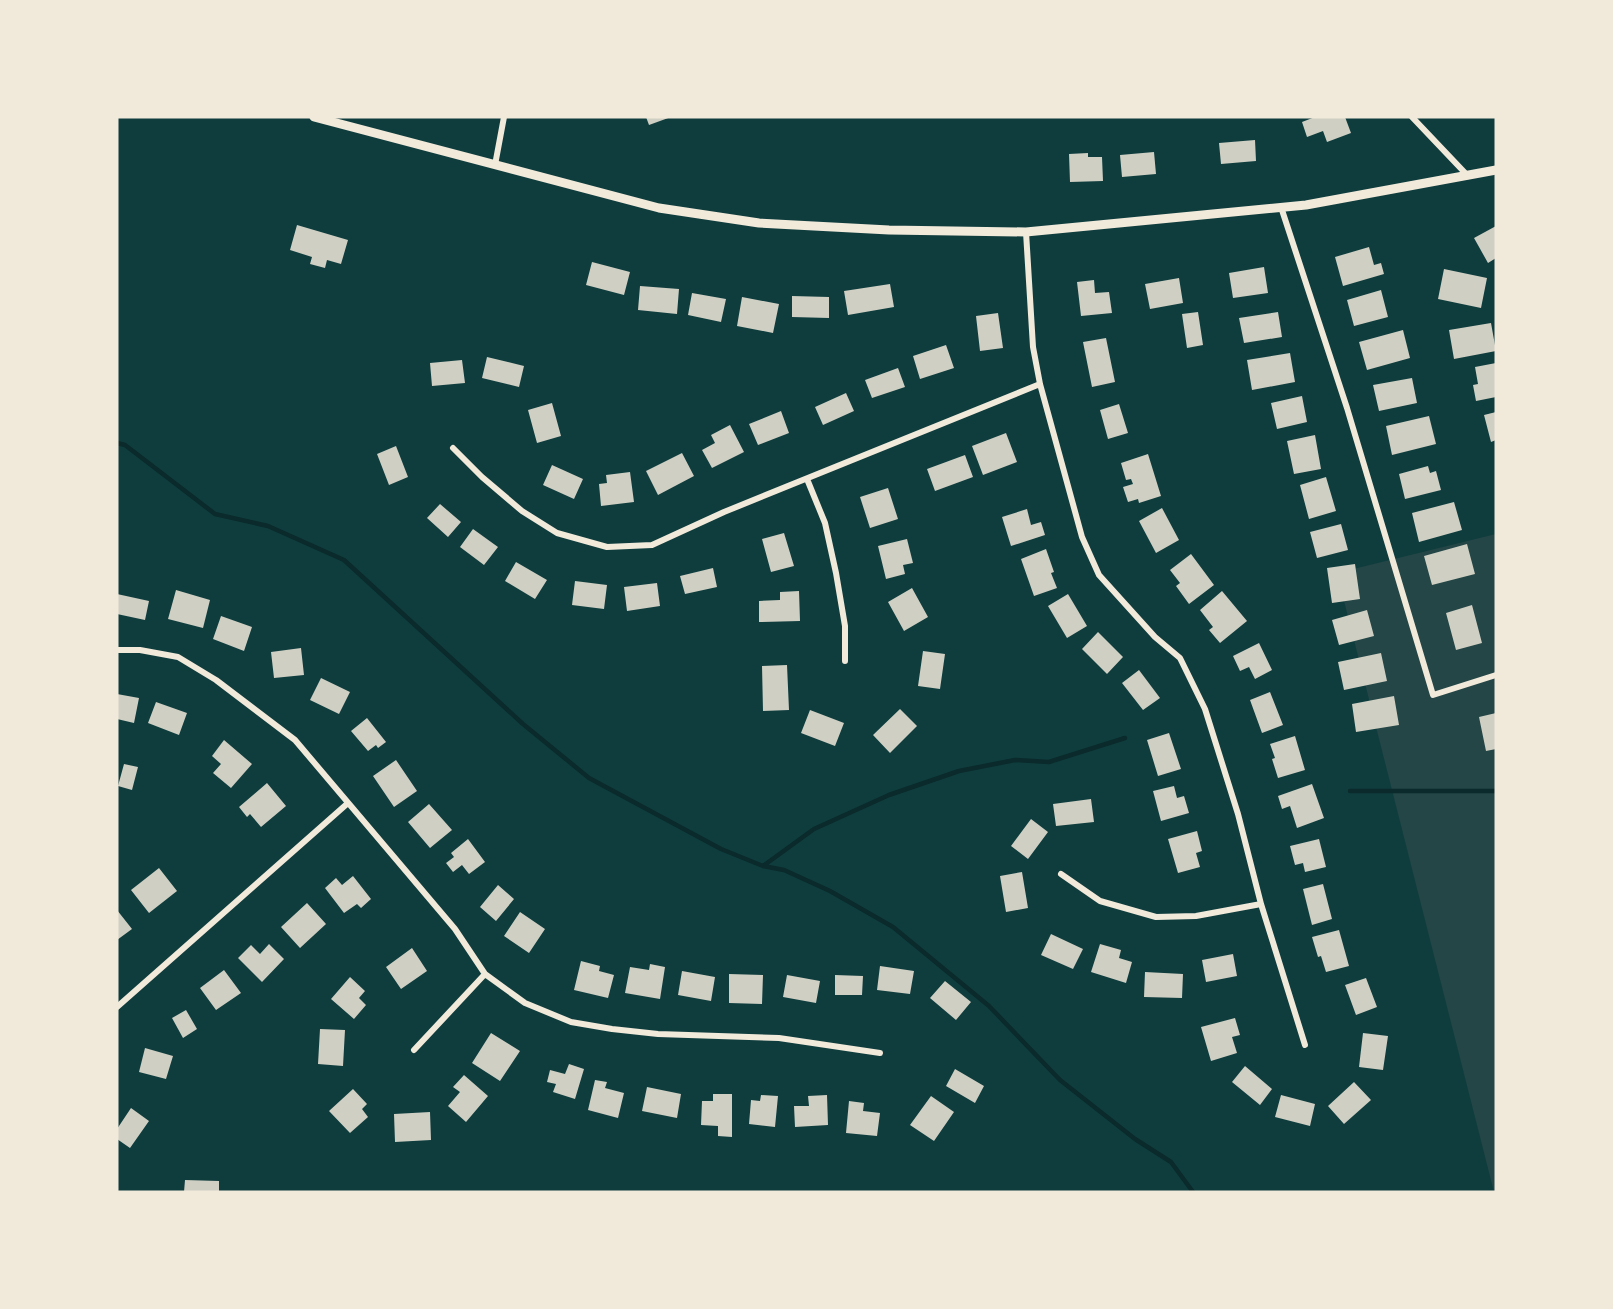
<svg xmlns="http://www.w3.org/2000/svg" width="1613" height="1309" font-family="Arial,sans-serif">
	<rect width="100%" height="100%" fill="#0f3d3e"/>
	<path fill="#244646" d="M1496,534v658h-2l-157,-619z"/>
	<g fill="none" stroke-linecap="round" stroke-linejoin="round">
		<path stroke="#0a2a2b" stroke-width="4.5" d="M117,443l8,2 90,69 53,12 76,34 179,164 66,54 132,71 42,17 21,4 46,21 63,36 96,79 71,74 75,59 36,23 22,30
			M1350,791h146
			M763,866l51,-37 75,-34 70,-24 56,-11 34,2 76,-24"/>
	</g>
	<path fill="#cfcfc3" d="M646,117h25l-22,8z
		M1315,117h30l6,16 -24,9 -4,-11 -16,6 -5,-15z
		M1255,140l1,21 -35,3 -2,-21z
		M1154,152l2,22 -34,3 -2,-22z
		M1088,153v4h14l1,24 -33,1 -1,-28z
		M297,225l51,15 -7,24 -14,-4 -2,8 -15,-4 2,-7 -22,-7z
		M1496,226v32l-8,5 -14,-25z
		M1369,247l5,18 7,-2 3,11 -41,12 -8,-29z
		M592,262l38,10 -6,23 -38,-10z
		M1264,267l4,26 -35,5 -4,-25z
		M1444,269l43,9 -6,30 -43,-9z
		M1179,278l4,25 -33,6 -5,-25z
		M1094,280l1,13 14,-1 3,21 -31,3 -4,-34z
		M890,284l4,23 -46,8 -4,-24z
		M640,286l39,3 -2,25 -39,-4z
		M1381,290l7,27 -34,9 -7,-26z
		M692,293l34,6 -5,23 -33,-7z
		M792,296l37,1v21l-37,-1z
		M742,297l37,7 -6,29 -36,-7z
		M1198,312l5,33 -16,3 -5,-34z
		M1278,312l4,25 -38,6 -5,-25z
		M998,313l5,35 -23,3 -4,-35z
		M1491,323l5,28 -42,8 -5,-29z
		M1403,330l7,28 -43,12 -8,-28z
		M1106,338l9,44 -23,5 -9,-45z
		M946,345l8,23 -34,11 -7,-23z
		M1290,353l5,29 -43,8 -5,-30z
		M487,357l37,9 -5,21 -37,-9z
		M462,360l3,23 -33,3 -2,-23z
		M1496,363v34l-20,4 -3,-16 5,-1 -3,-17z
		M898,368l7,19 -33,11 -7,-18z
		M1412,378l5,25 -38,8 -6,-26z
		M846,393l8,18 -31,14 -8,-18z
		M1302,396l5,26 -30,7 -6,-26z
		M552,403l9,33 -24,7 -9,-33z
		M1119,404l9,29 -20,6 -8,-29z
		M781,411l8,22 -31,12 -9,-21z
		M1496,412v28l-5,2 -7,-27z
		M1429,416l7,28 -44,11 -6,-29z
		M730,425l14,27 -32,16 -10,-18 13,-7 -4,-8z
		M1006,433l11,29 -34,13 -11,-29z
		M1315,435l6,34 -27,5 -7,-33z
		M396,446l12,31 -19,8 -12,-31z
		M682,453l12,23 -36,19 -12,-24z
		M1148,454l13,42 -22,7 -1,-4 -10,3 -5,-15 10,-3 -2,-5 -5,1 -5,-17z
		M965,455l8,22 -38,14 -8,-22z
		M552,465l31,14 -9,20 -31,-14z
		M1428,466l2,7 6,-2 5,19 -36,9 -6,-25z
		M630,472l4,30 -33,4 -2,-22 8,-1 -1,-8z
		M1326,477l10,34 -27,8 -9,-34z
		M888,488l10,31 -28,9 -10,-31z
		M1454,502l8,28 -43,12 -7,-29z
		M440,504l21,18 -13,15 -21,-19z
		M1162,508l17,32 -23,13 -17,-32z
		M1027,509l4,16 10,-3 4,13 -34,11 -9,-29z
		M1341,524l7,26 -31,8 -7,-26z
		M473,529l25,18 -14,18 -24,-18z
		M784,533l10,33 -23,6 -9,-33z
		M907,539l6,24 -10,2 2,9 -19,5 -8,-33z
		M1467,544l8,30 -43,11 -8,-29z
		M1046,549l8,23 -3,1 6,15 -23,8 -13,-37z
		M1191,554l23,31 -25,19 -13,-18 4,-3 -10,-13z
		M516,562l31,18 -12,19 -30,-18z
		M1355,564l5,35 -28,4 -5,-35z
		M713,568l4,19 -32,7 -5,-18z
		M575,581l32,4 -3,24 -32,-4z
		M657,583l3,23 -33,5 -3,-24z
		M912,588l16,29 -24,14 -16,-29z
		M176,590l34,10 -7,28 -35,-9z
		M799,591l1,30 -41,1v-21l21,-1v-8z
		M1222,591l25,30 -27,22 -11,-13 4,-3 -13,-17z
		M117,594l32,7 -4,19 -28,-6z
		M1068,594l19,32 -20,12 -19,-32z
		M1472,605l10,38 -26,7 -10,-37z
		M1367,610l7,26 -35,9 -7,-25z
		M221,616l31,11 -8,24 -31,-12z
		M1098,632l25,25 -16,17 -25,-25z
		M1259,643l13,27 -17,9 -6,-12 -9,4 -7,-15z
		M301,648l3,27 -30,3 -3,-26z
		M923,651l22,3 -5,35 -22,-3z
		M1381,653l6,28 -43,9 -6,-28z
		M787,665l2,45 -26,1 -1,-45z
		M1139,670l21,28 -17,12 -21,-27z
		M321,678l29,14 -11,22 -29,-14z
		M1270,692l13,33 -21,8 -12,-33z
		M117,694l22,4 -5,25 -17,-4z
		M1394,696l5,29 -43,7 -4,-28z
		M156,702l31,11 -8,22 -31,-12z
		M900,709l17,17 -27,27 -17,-18z
		M810,710l34,13 -9,23 -34,-13z
		M1496,713v36l-10,2 -7,-34z
		M367,718l19,24 -8,6 -2,-3 -8,6 -17,-20z
		M1169,733l12,36 -23,7 -11,-36z
		M1295,736l10,34 -27,8 -6,-19 3,-1 -5,-14z
		M224,740l28,24 -21,24 -18,-15 8,-9 -9,-8z
		M396,760l21,31 -23,16 -21,-31z
		M124,764l14,3 -6,23 -14,-4z
		M267,783l19,23 -25,21 -11,-13 -3,3 -8,-10z
		M1312,784l12,34 -27,10 -7,-22 -8,3 -4,-13z
		M1174,786l3,12 7,-2 5,17 -28,8 -8,-30z
		M1091,799l3,23 -38,4 -3,-22z
		M429,804l23,26 -22,18 -22,-26z
		M1031,819l17,13 -20,27 -17,-13z
		M1197,831l5,20 -6,2 4,14 -22,6 -10,-34z
		M468,839l17,23 -16,12 -7,-9 -9,7 -7,-9 8,-6 -3,-4z
		M1319,839l7,28 -21,5 -2,-9 -8,2 -5,-19z
		M159,868l18,23 -28,22 -18,-23z
		M1022,872l6,36 -22,4 -6,-36z
		M353,876l18,23 -10,9 -4,-4 -13,9 -19,-25 11,-10 6,7z
		M1323,884l9,35 -20,6 -9,-36z
		M498,885l16,14 -18,22 -16,-14z
		M307,903l19,21 -26,24 -19,-21z
		M117,910l15,19 -15,11z
		M520,912l25,17 -16,24 -25,-17z
		M1339,930l10,36 -23,6 -5,-16 -3,1 -6,-20z
		M1051,934l32,15 -10,20 -32,-14z
		M269,944l15,15 -22,23 -24,-24 13,-13 9,9z
		M1100,944l21,6 -2,8 13,4 -6,21 -35,-11z
		M412,948l15,23 -26,18 -15,-22z
		M1233,954l4,22 -31,6 -4,-22z
		M581,961l19,5 -1,5 15,4 -6,23 -34,-8z
		M650,964l15,3 -5,32 -35,-6 5,-26 19,3z
		M880,966l34,5 -4,23 -33,-4z
		M224,970l17,23 -25,17 -16,-22z
		M682,971l33,6 -4,24 -33,-6z
		M1145,972l38,2 -1,24 -38,-1z
		M729,974l34,1 -1,29 -33,-1z
		M787,975l33,6 -4,22 -33,-6z
		M835,975l28,1 -1,19h-27z
		M350,977l15,14 -6,7 7,7 -12,14 -23,-20z
		M1366,978l11,29 -21,8 -11,-30z
		M945,981l26,21 -15,18 -26,-22z
		M186,1010l11,19 -14,9 -11,-20z
		M1235,1018l5,17 -8,2 5,16 -26,8 -10,-34z
		M320,1029l25,1 -2,36 -25,-2z
		M491,1033l29,18 -20,30 -28,-18z
		M1363,1033l25,3 -5,34 -24,-3z
		M145,1048l28,8 -7,23 -27,-7z
		M569,1064l15,5 -9,30 -22,-7 3,-8 -9,-2 3,-12 15,4z
		M1245,1066l27,23 -12,16 -28,-23z
		M955,1069l29,17 -9,17 -29,-17z
		M464,1075l24,21 -22,26 -18,-16 12,-14 -7,-5z
		M595,1080l12,2 -2,6 19,5 -6,25 -30,-8z
		M1354,1082l17,18 -27,24 -16,-18z
		M647,1087l34,7 -4,24 -35,-7z
		M353,1089l14,15 -5,5 6,8 -18,16 -21,-22z
		M713,1094h19v43l-14,-1v-10l-17,-1 1,-24h11z
		M761,1095l17,1 -3,31 -26,-3 2,-24 9,1z
		M827,1095l1,30 -33,2 -1,-21h15l-1,-10z
		M1281,1095l34,9 -5,22 -35,-9z
		M931,1096l23,16 -20,29 -24,-16z
		M849,1101l15,2 -1,8 17,2 -3,23 -31,-3z
		M131,1108l18,13 -19,27 -13,-9v-10z
		M430,1112l1,28 -36,2 -1,-28z
		M185,1180l34,1v11h-35z"/>
	<g fill="none" stroke-linecap="round" stroke-linejoin="round">
		<path stroke="#f1e9da" stroke-width="6" d="M1412,117l56,59
			M495,165l9,-48
			M1281,207l66,201 86,287 63,-20
			M1026,232l7,115 7,37 42,153 17,38 56,62 25,21 25,51 33,105 23,90 44,141
			M453,448l29,29 40,34 35,22 50,14 45,-2 72,-33 316,-128
			M807,479l18,44 11,50 9,53v35
			M117,650h23l38,7 38,23 79,60 160,189 30,45 40,29 46,19 41,7 46,5 121,4 101,15
			M1061,874l39,27 56,16 40,-1 65,-12
			M117,1007l231,-204
			M414,1050l71,-76"/>
		<path stroke="#f1e9da" stroke-width="9" d="M314,117l345,91 100,15 130,7 137,2 280,-27 190,-35"/>
	</g>
	<rect width="1613" height="1309" fill="none" stroke="#f1e9da" stroke-width="237"/>
</svg>
